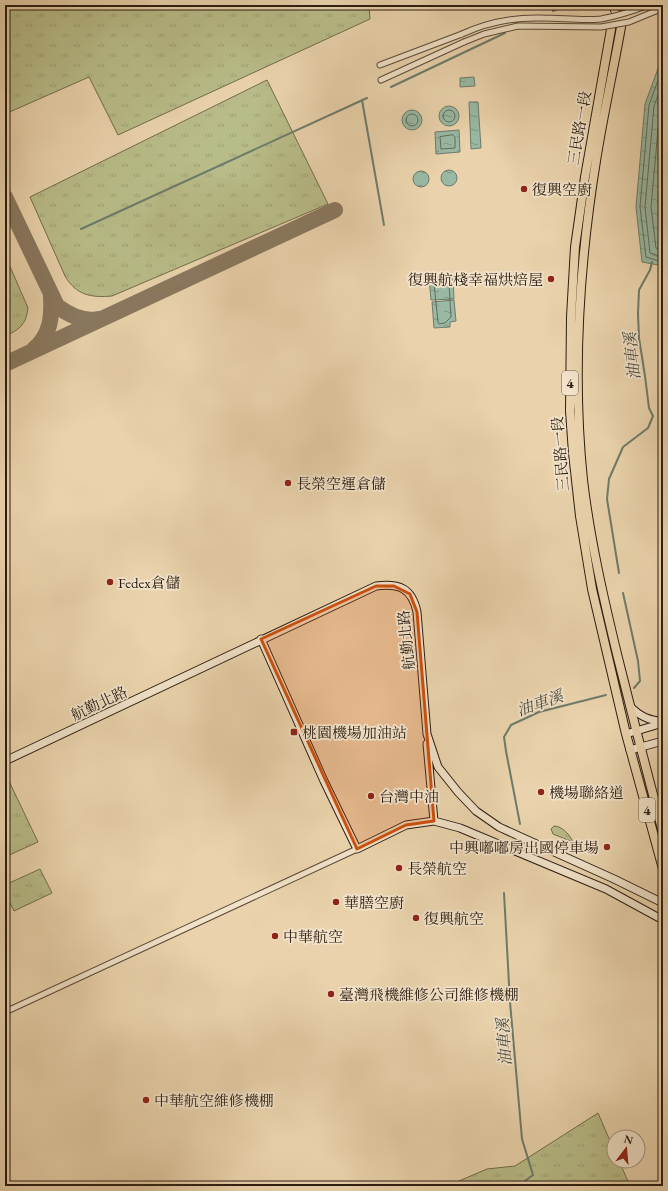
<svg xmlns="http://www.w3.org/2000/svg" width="668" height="1191" font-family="'EB Garamond','Noto Serif TC',serif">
	<defs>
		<pattern id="grass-tufts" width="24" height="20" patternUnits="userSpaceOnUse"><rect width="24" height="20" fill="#b8bc88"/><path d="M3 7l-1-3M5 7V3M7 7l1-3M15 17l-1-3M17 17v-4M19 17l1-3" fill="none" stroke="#9ea174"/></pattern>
		<pattern id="water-ripples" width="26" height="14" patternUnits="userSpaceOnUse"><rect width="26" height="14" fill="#99b9a4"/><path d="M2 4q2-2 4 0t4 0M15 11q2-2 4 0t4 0" fill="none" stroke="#7d9684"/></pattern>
	</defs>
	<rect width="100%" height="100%" fill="#ead3ac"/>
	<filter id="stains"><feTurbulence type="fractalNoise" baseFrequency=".005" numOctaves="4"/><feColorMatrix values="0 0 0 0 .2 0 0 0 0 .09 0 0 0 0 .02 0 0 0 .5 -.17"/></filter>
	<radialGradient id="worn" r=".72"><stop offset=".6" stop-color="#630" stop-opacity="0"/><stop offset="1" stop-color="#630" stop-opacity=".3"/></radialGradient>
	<path fill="url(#grass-tufts)" stroke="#726c4d" d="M5,5h364l1,14 -252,116 -29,-58 -84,37z
		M267,80l61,124 -216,92c-21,2 -36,-1 -47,-20l-35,-79z
		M5,255l23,53c-2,17 -9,22 -23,28z
		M8,779l30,63 -33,15v-76z
		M554,826c8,0 16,9 19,16l-20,-8 -2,-5z
		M40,869l12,24 -38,18 -9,-18v-8z
		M598,1113l16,37v11h5l11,25h-183l40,-17 28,-3z"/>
	<path fill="url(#water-ripples)" stroke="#6d7b6a" d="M663,55v221l-5,-11 -16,-3 -6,-55 9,-103z
		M474,77l1,9 -15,1v-9z
		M469,102h9l3,46 -10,1z
		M439 116a10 10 0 1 1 20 0a10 10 0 1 1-20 0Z
		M402 120a10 10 0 1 1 20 0a10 10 0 1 1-20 0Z
		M459,130l1,22 -24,2 -1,-22z
		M441 178a8 8 0 1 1 16 0a8 8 0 1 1-16 0Z
		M413 179a8 8 0 1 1 16 0a8 8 0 1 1-16 0Z
		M453,277l1,22 -23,1 -2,-22z
		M454,300l2,21 -6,1v5l-16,1 -2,-26z"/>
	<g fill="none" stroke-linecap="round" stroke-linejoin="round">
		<path stroke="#626b5b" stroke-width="1" d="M663,67l-14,38 -9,102 6,50 13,4 4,5
			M663,82l-9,24 -9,101 5,46 13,4
			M663,99l-3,9 -9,99 5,41 7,3
			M443 116a6 6 0 1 1 12 0a6 6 0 1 1-12 0Z
			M406 120a6 6 0 1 1 12 0a6 6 0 1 1-12 0Z
			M453,135l2,2v11l-14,1 -1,-12z
			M447,281l2,2 2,34 -6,6 -6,1 -1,-2 -4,-38 1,-2z"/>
		<path stroke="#6d7b6a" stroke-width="2" d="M553,11l13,-6
			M391,87l114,-54
			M362,100l22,125
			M81,229l286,-131
			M619,573l-12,-74 2,-20 14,-32 25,-19 5,-12 -4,-8 -4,-32 -6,-38 -1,-24 1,-24 11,-20 2,-8
			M623,593l15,68 2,20 -6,7
			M520,824l-14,-73 -2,-14 7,-12 28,-13 67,-17
			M504,893l6,109 12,137 11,36 -11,8"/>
		<path stroke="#8a785f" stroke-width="16" d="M5,197l52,109c12,9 26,16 41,13
			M34,349c17,-14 18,-33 17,-53
			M5,364l330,-154"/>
		<defs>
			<path id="street" d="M380,65l82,-31
				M381,80l83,-38
				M5,1012l352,-163"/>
			<path id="secondary" d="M261,639l63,142 33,68 49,-24 28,-4 26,7 146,61 57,31
				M630,706c9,10 19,15 33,15
				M626,734l37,-11
				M427,744l7,77
				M630,750l33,-9
				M5,761l371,-175c23,-3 36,2 41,26l10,122 11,33 20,25 18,19 23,16 115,52 49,24"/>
			<path id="primary" d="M625,8v-3
				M615,10l1,-5
				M621,27c-8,45 -18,89 -25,134 -17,105 -24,213 -13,319 7,59 20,116 34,174 15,60 30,119 46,179
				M611,29l-26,148 -10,70 -4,70 -1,94 3,42 7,63 12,73 34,145 37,135"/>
		</defs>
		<use href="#street" stroke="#5b4a38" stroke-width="7"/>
		<use href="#secondary" stroke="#2b1d12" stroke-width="9"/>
		<use href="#primary" stroke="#2b1d12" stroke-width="10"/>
		<use href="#street" stroke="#f1e2c9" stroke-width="5"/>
		<use href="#secondary" stroke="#f1e2c9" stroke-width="7"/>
		<use href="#primary" stroke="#ead3ac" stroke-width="8"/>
		<defs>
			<path id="street-bridge" d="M462,34c26,-12 52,-17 81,-16 19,0 39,3 58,1 17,-3 32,-8 48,-14
				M464,42l20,-8 34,-8 83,1 28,-5 34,-14"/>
		</defs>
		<use href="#street-bridge" stroke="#5b4a38" stroke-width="7" stroke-linecap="butt"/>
		<use href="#street-bridge" stroke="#f1e2c9" stroke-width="5"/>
	</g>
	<path fill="#cc500d" fill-opacity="0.2" stroke="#cc500d" stroke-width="3" stroke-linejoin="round" d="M376,586h18l16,8 7,18 17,209 -28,4 -49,24 -96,-210z"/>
	<g fill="#8f2418" stroke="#f1e2c9" stroke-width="1.5">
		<circle cx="524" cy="189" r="4"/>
		<circle cx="551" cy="279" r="4"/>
		<circle cx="288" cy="483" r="4"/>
		<circle cx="110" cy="582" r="4"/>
		<rect x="290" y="728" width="8" height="8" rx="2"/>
		<circle cx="541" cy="792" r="4"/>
		<circle cx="371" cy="796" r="4"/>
		<circle cx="607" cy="847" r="4"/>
		<circle cx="399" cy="868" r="4"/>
		<circle cx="336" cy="902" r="4"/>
		<circle cx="416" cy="918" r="4"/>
		<circle cx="275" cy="936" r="4"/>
		<circle cx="331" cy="994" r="4"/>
		<circle cx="146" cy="1100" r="4"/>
	</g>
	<g text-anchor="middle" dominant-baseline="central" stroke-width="3.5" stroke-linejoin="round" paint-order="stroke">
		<g fill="#f1e2c9" stroke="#665849" stroke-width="1">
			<rect x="562" y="371" width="16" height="24" rx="3"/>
			<rect x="639" y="798" width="16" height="24" rx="3"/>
		</g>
		<g font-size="14" font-weight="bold" fill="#2b1d12">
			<text x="570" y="383">4</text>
			<text x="647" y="810">4</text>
		</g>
		<g font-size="15" fill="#2b1d12" stroke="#f1e2c9">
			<text transform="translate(579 128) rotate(-80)">三民路一段</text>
			<text transform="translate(560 454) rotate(-95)">三民路一段</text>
			<text transform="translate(406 640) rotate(-96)">航勤北路</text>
			<text transform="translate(99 703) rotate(-25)">航勤北路</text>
		</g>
		<g font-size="15" fill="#2b1d12" stroke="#f1e2c9" text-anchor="start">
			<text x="532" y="189">復興空廚</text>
			<text x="543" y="279" text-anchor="end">復興航棧幸福烘焙屋</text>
			<text x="296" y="483">長榮空運倉儲</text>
			<text x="118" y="582">Fedex倉儲</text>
			<text x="302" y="732">桃園機場加油站</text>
			<text x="549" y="792">機場聯絡道</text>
			<text x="379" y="796">台灣中油</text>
			<text x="599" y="847" text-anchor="end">中興嘟嘟房出國停車場</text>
			<text x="407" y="868">長榮航空</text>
			<text x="344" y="902">華膳空廚</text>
			<text x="424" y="918">復興航空</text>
			<text x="283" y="936">中華航空</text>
			<text x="339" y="994">臺灣飛機維修公司維修機棚</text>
			<text x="154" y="1100">中華航空維修機棚</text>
		</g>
		<g font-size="16" font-style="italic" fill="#4c4c3e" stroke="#f1e2c9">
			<text transform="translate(632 356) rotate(-96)">油車溪</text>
			<text transform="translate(540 703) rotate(-19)">油車溪</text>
			<text transform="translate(504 1042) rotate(-94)">油車溪</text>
		</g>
	</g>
	<rect width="668" height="1191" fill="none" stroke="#ead3ac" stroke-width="20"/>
	<rect x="6" y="6" width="656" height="1179" fill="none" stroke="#2b1d12" stroke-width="2"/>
	<rect x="10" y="10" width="648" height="1171" fill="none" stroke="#2b1d12"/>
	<g transform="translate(626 1149) rotate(16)"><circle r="19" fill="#f1e2c9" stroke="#a29380"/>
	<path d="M0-3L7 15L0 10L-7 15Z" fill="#8f2418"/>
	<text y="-6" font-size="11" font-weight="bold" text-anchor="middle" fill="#2b1d12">N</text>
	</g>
	<rect width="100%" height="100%" filter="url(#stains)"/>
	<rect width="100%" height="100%" fill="url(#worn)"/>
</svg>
